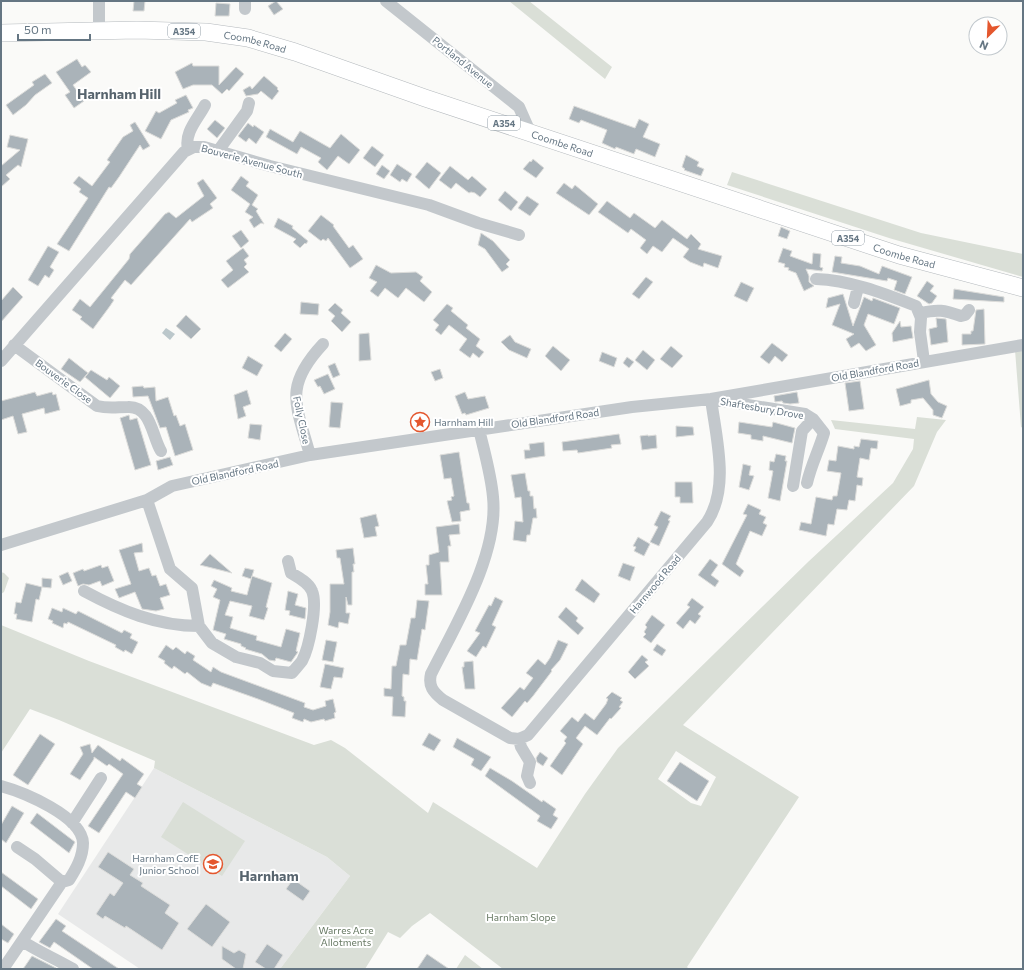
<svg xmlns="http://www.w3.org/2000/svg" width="1024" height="970" font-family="Commissioner,sans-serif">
	<rect width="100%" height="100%" fill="#fafaf8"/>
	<path fill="#e8e9e9" d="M154,768l173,89 23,19 -70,93h-140l-82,-55z"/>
	<path fill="#dadfd7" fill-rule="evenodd" d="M509,1h20l83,66 -7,12z
		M732,172l189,61 102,21v23l-134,-39 -162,-53z
		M1023,349v79l-2,-1 -6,-77z
		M917,417l29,3 -9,12 -23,54 -231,239 116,72 -112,170 2,2h-186l-73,-56 -18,13 -12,12 -12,-6 -23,37h-85l70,-93 -23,-19 -173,-89 1,-7 -96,-41 -29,-11 -29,44v-128l88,36 225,84 17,-5 14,8 83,65 5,-11 104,66 48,-74 33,-46 190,-186 85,-79 20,-34 1,-10 -79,-10 -4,-9 84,9zM676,751l40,26 -15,29 -10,-3 -33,-24z
		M1,572l3,1 5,5 -5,14 -3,2z
		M183,802l62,39 -23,35 -61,-39z
		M465,955l18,14h-27z"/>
	<path fill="#bbc7cb" d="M166,328l9,6 -5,6 -8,-7z"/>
	<path fill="#aab3b9" stroke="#dcdcda" d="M134,1h11l-1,10h-11z
		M276,1l7,8 -9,6 -6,-9z
		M216,3l14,1 -1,12h-14z
		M77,59l5,8 3,-2 6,7 -18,13 11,16 -10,7 -9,-13 5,-3 -14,-20z
		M192,63l1,3h26v19l17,-18 8,7 -15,17 -2,-2 -5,5 -10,-9h-19l-10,4 -8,-17z
		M45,74l7,9 -17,12 -9,10 -13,10 -7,-10 28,-20 -2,-3z
		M264,76l14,12 -1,1 2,2 -7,9 -11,-9 -3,3 -12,2 -3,-6 7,-4 2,3z
		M186,95l7,13 -5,2 1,2 -18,8 -10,19 -16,-8 11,-20 3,2 18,-10 -2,-3z
		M574,106l61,22 4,-9 10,5 -6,13 17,7 -5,13 -19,-8 -2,5 -18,-7 -1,2 -13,-6 5,-13 -26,-10 -2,3 -10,-4z
		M215,120l10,8 -8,10 -10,-9z
		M135,122l15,24 -7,4 -3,-5 -21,32 -8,11 -2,-1 -40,64 -12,-7 31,-46 -9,-6 2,-3 -8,-6 6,-7 13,10 18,-24 -3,-2 16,-23 10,-6 -3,-6z
		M248,123l5,4 1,-2 10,7 -8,12 -7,-6 -3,4 -8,-6z
		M270,129l23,13 7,-11 30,17 11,-14 19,16 -11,14 -11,-8 -11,14 -9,-8 3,-4 -20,-11 -4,7 -31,-17z
		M10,135l18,4 -7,28 -3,-2 -12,10 4,4 -9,8v-21l19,-16 -13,-3z
		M372,146l12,9 -9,12 -12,-9z
		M686,155l13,7 -2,4 7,3 -3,7 -17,-6 1,-1 -3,-2z
		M533,159l11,9 -8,10 -13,-9 7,-8 1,1z
		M427,162l14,11 -12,16 -14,-12z
		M397,164l15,10 -5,8 -5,-3 -2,3 -10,-7z
		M382,165l8,6 -6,8 -8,-5z
		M450,166l18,14 4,-4 15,13 -7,8 -5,-4 -4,-1 -2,1 -13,-10 -5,6 -12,-9z
		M241,176l8,6 -3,4 12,9 -6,10 6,4 -2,2 8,13 -3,-1 -7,5 -5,-8 4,-3 -8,-5 5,-8 -19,-14z
		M203,179l14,19 -7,6 3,4 -21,14 -2,-3 -59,66 -6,-5 -14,18 3,2 -4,6 -17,23 -13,-10 2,-2 -10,-7 8,-11 10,8 39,-48 1,-5 35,-40 4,-2 7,6 28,-22 -7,-13z
		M564,183l8,6 3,-4 23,19 -9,11 -33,-22z
		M505,191l13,11 -7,9 -13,-11z
		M527,196l12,8 -9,12 -12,-8z
		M607,201l23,17 4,-5 21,15 7,-8 25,19 4,-5 10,10 -3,5 24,7 -4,12 -14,-5 -1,4 -13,-5 -7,-5 6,-8 -16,-11 -11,14 -9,-6 -6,8 -7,-6 6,-8 -15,-11 -3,4 -30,-21z
		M321,215l13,10 -1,1 16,22 4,-3 10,14 -13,9 -22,-30 -2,3 -3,-2 -2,2 -13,-10z
		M278,218l15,8 -1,2 16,13 -2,3 -1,-1 -5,5 -7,-6 3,-3 -22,-12z
		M781,227l9,4 -3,8 -9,-3z
		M241,230l8,11 -8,7 -9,-12z
		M481,233l12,8 17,19 -4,4 3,3 -7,5 -17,-23 -7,-4z
		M48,246l11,6 -9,15 4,3 -5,8 -4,-3 -7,11 -10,-6z
		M243,248l6,8 -5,4 3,4 -3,3 5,5 -21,16 -7,-8 12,-10 -7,-9z
		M783,248l9,3 -2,5 22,8 1,-11 8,1 -1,13 3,1 -1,3 -16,-2 3,7v6l5,4 -10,5 -8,-18 -8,-3 1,-2 -5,-1 1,-3 -7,-2z
		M835,256l7,1 -1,6 19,3 19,8 3,-8 30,11 -7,17 -11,-4 3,-9 -9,-3 -1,3 -55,-9z
		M376,265l15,8 25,-1 7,5 -3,4 12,11 -8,10 -18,-14 -8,10 -13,-10 -7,9 -8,-6 7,-9 -8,-4z
		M646,277l7,5 -14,17 -7,-5z
		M927,281l7,5 -4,5 7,5 -5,7 -3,1 -12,-8z
		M741,282l13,6 -7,14 -13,-6z
		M13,287l10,10 -22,25v-21z
		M954,289l50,8v5l-51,-3z
		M843,294l10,32 11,-29 8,4 1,-3 27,10 -6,16 -26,-10 -4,11 12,20 -10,6 -7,-8 -8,5 -5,-9 8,-5 -22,-9 8,-21 -14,4 2,-10z
		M301,302l18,2 -1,11 -18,-1z
		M335,303l8,7 -2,3 10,9 -9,10 -11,-11 4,-5 -7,-6z
		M447,304l6,4 -2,3 17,14 -2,3 14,11 -4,7 8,6 -5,6 -6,-5 -3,5 -11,-8 8,-11 -18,-14 -8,10 -6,-5 4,-5 -6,-5z
		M984,309l1,35 -23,1v-11h9v-3h2l3,-21z
		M186,315l15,14 -10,10 -15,-13z
		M936,318l10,1 2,23 -17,3 -2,-16 8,-2z
		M900,321l1,6 10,-1 2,12 -20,4 -1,-9z
		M285,333l7,6 -11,13 -7,-6z
		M369,333l2,27 -12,1v-27z
		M510,335l5,7 16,7 -4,9 -18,-8 -8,-8z
		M772,343l16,12 -6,7 -7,-6 -6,8 -9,-7z
		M553,346l17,14 -9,11 -16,-15z
		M671,346l12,10 -11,12 -12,-9z
		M643,350l12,10 -8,10 -12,-10z
		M602,352l15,6 -3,9 -15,-6z
		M248,356l15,9 -6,11 -15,-8z
		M627,357l7,5 -5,6 -6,-5z
		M69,358l19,15 -8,9 -19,-13z
		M335,363l5,12 -7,3 -5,-12z
		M440,369l3,9 -8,3 -4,-9z
		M91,370l16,10 2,-3 11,9 -10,12 -25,-21z
		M328,374l7,15 -11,5 -4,-8 -2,1 -4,-7z
		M929,380l2,14 7,8 9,4 -5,12 -9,-3v-5l-10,-12 -12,2v3l-11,3 -4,-17z
		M860,381l4,28 -15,2 -4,-28z
		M143,386l1,2 11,-1 1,14 12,-4 6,19 2,-1 4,11 5,-2 8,26 -18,6 -9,-29 -6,1 -12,-32 -15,1 -1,-10z
		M247,390l4,14 -8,3 3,9 -8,3 -4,-24z
		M35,392l2,4 15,-4 1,3 3,-1 4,16 -15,4 -1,-6 -22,6 5,18 -9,2 -5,-18 -12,4v-19z
		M465,392l3,7 17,-3 4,12 -23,7 -1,-2 -3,1 -7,-18z
		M797,392l2,11 -9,1 -7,-1 -1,-2 -7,1 -1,-6z
		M331,402l12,1 -3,25 -11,-1z
		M129,415l1,5 7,-2 14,47 -16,5 -15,-52z
		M739,422l33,5 1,-5 22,6 -3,15 -29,-7v5l-12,-2v-4l-13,-2z
		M250,424l12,1 -2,15 -12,-2z
		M676,426l17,1 1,8 -18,2z
		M619,434l2,10 -10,1 1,3 -34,5 -1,-3 -14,1 -1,-9z
		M648,435v1l8,-1 1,13 -15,2 -2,-14z
		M861,439l17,2 -1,8 -6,-1 -2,12 -9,-2 -3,19 6,1 -1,8 -5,-1 -2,16 -6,-1 -2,10 -10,-1 -3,16 -6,-1 -2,12 -27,-6 2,-8 10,2 5,-27 16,3 1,-4h4l4,-23 -14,-2 2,-11 7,1 2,-15 16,3v-3l5,1z
		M544,442l1,14 -20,3 -1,-9h6l-1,-6z
		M459,452l8,51h2l1,7 -10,2 1,9 -9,1 -5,-21 5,-1 -1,-3 3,-1 -3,-18 -7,1 -4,-24z
		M776,454l10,2 -1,5h2l-7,40 -12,-3 5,-27 -4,-1 1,-9 4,1z
		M170,457l3,8 -15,5 -2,-9z
		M743,464l8,2 -2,9 5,1 -5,14 -10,-3z
		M525,473l3,18h2v5h3l1,13 2,-1 1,10h-4l-3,17h-3l-1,7 -13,-2 2,-19 8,1 -2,-25 -6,1 -4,-23z
		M675,482h17l1,21h-13v-6h-5z
		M748,504l13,6 -2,4 7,3 -3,6 4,2 -5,11 -12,-5 -14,33 8,7 -4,6 -18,-13 25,-49 -4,-1z
		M661,511l10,5 -3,4 2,1 -11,25 -9,-4 8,-15 -4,-2z
		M376,514l3,12 -4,1 2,9 -13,2 -4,-20z
		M459,524l1,10 -11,1 2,11h-3l1,16h-9l2,33h-17v-11h3l-2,-19h3v-10l10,-3 -3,-25z
		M638,537l12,7 -6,12 -10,-5 2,-4 -3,-1z
		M142,543l1,9 -9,1 5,18 10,-3 3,8 4,-1 4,11 6,-2 4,11 -10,3 4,11 -8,2 -14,-2 -7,-17 -16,6 -4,-9 16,-5 -12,-34z
		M353,548l2,16h-2l1,8h-2v33h-4l-2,-8v16h4l-2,11 -9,-2 -1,6 -10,-3 2,-13v-28h14l-4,-26h-3l-1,-8z
		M210,554l22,19 -32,-8z
		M710,559l8,6 -7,10 8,6 -4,6 -17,-12z
		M623,563l12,4 -5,14 -12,-5z
		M101,565l1,3 6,-2 6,15 -12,5 -2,-5 -11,4 -6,-1 -5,2 -5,-13 10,-4 1,2z
		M245,568l9,2 -3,9 -9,-3z
		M68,572l4,9 -9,4 -4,-9z
		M252,576l20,7 -6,24 2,1 -4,12 -15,-4 3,-10 -22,-5 -5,14 8,2 -3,11 27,8 -1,4 25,7 5,-18 14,4 -4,18 2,1 -7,10 -15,-4 -1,3 -6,-1 -7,-6 -17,-5 1,-1 -5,-2v-2l-17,-5 2,-5 -13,-4 7,-30 -7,-3 4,-8 -6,-3 3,-6 18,8 -1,3 16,4z
		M42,578l10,1 -1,9 -9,-1 -3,13 -3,-1 -4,23 -16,-3 1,-5h-3l2,-12 5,1 5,-20 16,4z
		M582,579l18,15 -6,9 -19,-13z
		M288,591l10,3 -3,11 11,3 -1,11 -16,-4 1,-4 -5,-1z
		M495,597l8,4 -11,24 4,2 -10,21 -3,-2 -7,11 -9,-6 13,-18 -5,-2 14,-26 2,1z
		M692,598l12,9 -6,7 3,2 -6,8 -5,-4 -7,9 -7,-6 14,-16 -3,-2z
		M417,600l12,1 -4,29 -3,-1 -5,31 -7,-1 -1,16 -6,-1 -1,22 2,1v4h2l-1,16 -13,-1 1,-19 -9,-1v-8l7,1 1,-23h4l4,-21h6l5,-27h4z
		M566,607l12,11 -2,3 8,7 -6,7 -20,-18z
		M52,608l10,4 1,-4 13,6 2,-3 44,22 2,-3 8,4 -2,4 8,4 -6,12 -7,-4 -1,2 -9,-5 1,-2 -48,-23 -1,2 -3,-1 -1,5 -11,-5 1,-2 -5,-2z
		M652,615l13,10 -14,18 -8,-6 3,-3 -2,-2 3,-5 -2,-2z
		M326,640l11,2 -4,20 -11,-2z
		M558,640l10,4 -8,16 -9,10 1,1 -19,25 -6,7 -2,-2 -13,16 -11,-9 19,-21 4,3 9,-12 -7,-5 12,-14 7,6 5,-7z
		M657,644l9,6 -4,6 -9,-6z
		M166,645l7,5 3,-3 9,7 2,-3 8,5 -2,4 18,12 2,-5 8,5 84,31 -1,4 9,3 13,-4 -1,-5 8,-2 3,13 -2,1 1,5 -10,3 -1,-2 -13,3 -7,-3 -1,3 -11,-4 2,-5 -36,-14 -45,-16 -2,4 -10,-4 -14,-11 -2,2 -11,-8 -2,3 -8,-6 1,-2 -7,-4z
		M642,655l6,5 -3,2 4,4 -14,13 -7,-7z
		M473,661l2,28h-10l-3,-22h2v-5z
		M325,664l19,4 -2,10 -8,-1 -3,12 -11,-2z
		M612,692l10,6 -2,2 3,2 -4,5 2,1 -10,11 -1,-1 -13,17 -12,-9 -9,12 7,6 -21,31 -12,-9 16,-23 -2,-2 3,-4 -7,-6 12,-14 6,5 7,-9 9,7 12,-16 2,-5 -2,-1z
		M429,733l12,7 -7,11 -12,-6z
		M40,734l15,10 -27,41 -15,-10z
		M457,738l34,19 -10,14 -10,-6 3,-6 -21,-12z
		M90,744l2,9 6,-8 22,16 2,-3 22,16 -7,10 5,3 -7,11 -9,-6 -27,41 -11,-7 35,-52 -14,-10 -2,2 -13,-9v2l-14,21 -10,-6 13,-20 -3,-7z
		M540,752l8,6 -5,8 -6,-4 -1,-4z
		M680,762l29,19 -12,20 -30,-20z
		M490,768l22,13 30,21 1,-2 13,9 -3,6 5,3 -7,11 -14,-8 3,-5 -55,-40z
		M12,806l12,7 -18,30 -5,-4v-14z
		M37,813l38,29 -6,11 -39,-30z
		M108,852l26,17 -4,6 13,8 -2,3 29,19 -5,8 14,10 -17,27 -36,-24 -1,2 -20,-12 -2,3 -7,-5 14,-21 4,3 9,-13 -25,-16z
		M1,872l37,27 -7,10 -30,-23z
		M293,879l17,12 -7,10 -17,-12z
		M206,904l24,18 -18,25 -25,-18z
		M56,919l10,7 -4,5 57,38h-26l-39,-27 -4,6 -11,-6z
		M1,924l13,10 -6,9 -7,-4z
		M267,944l16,11 -9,14h-8l-11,-7z
		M222,946l12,7 5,-3 7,4 -3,15h-7l-14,-10z
		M427,954l22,15h-32z
		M32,956l24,12 1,1h-34z"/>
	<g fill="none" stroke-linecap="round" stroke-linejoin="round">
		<defs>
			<g id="highway">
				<path id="s1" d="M1,33l136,-3 69,2 42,6 47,14 130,46 474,157 124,33"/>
			</g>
		</defs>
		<use href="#highway" stroke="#b4b9bd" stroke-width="18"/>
		<path stroke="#c3c8cc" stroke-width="12" d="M386,1l133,106 11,25
			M245,9v-8
			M99,30v-29
			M188,149c-4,-17 10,-30 17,-44
			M218,151l29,-40 2,-8
			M816,279c34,1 69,15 100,27l5,12 -1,14 4,29
			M854,303l4,-16
			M920,313c18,-4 24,-3 41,3l4,-1 4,-5
			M14,345l83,61c12,3 20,1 31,1 23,-1 24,29 33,44
			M1,361l183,-209 10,-5h10l66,19 159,39 49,18 41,12
			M479,429c5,22 12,45 14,68 6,57 -37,127 -62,177 -3,12 2,18 12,26l67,38 9,1 9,-4 179,-213c23,-35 9,-84 4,-123l94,15 8,5 11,14c-5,17 -13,32 -17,50
			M310,455c-14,-51 -27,-68 13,-111
			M793,486l9,-55 11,-12
			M147,500l23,69 22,19 7,38
			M1,545l146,-45 25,-14 138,-31 322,-48 79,-8 312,-54
			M84,591c37,20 73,35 115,35l13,17 24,14 24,6 13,8 19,2c3,-4 7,-8 10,-12 7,-13 16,-56 10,-70 -3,-8 -14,-14 -21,-18l-3,-12
			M519,739l2,8 9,15 -3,14 3,7
			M1,786c22,6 81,30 82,57 0,14 -7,26 -14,37l-7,2 -59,87
			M72,823l29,-45
			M17,847l18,12 27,23
			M22,941c17,11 34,18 51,28"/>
		<use href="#highway" stroke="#fff" stroke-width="17"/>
	</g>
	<defs>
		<symbol id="sight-ring" viewBox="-11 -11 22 22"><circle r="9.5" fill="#fff" stroke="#e4572e" stroke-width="1.5"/><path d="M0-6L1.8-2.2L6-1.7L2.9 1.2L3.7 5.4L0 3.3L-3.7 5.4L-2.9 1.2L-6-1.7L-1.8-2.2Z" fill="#e4572e"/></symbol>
		<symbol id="school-ring" viewBox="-11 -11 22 22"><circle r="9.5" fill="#fff" stroke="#e4572e" stroke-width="1.5"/><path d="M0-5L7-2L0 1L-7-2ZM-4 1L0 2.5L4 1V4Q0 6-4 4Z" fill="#e4572e"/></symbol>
	</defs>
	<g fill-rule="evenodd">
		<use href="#sight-ring" x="409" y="411" width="22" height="22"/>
		<use href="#school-ring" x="202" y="853" width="22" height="22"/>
	</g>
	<g text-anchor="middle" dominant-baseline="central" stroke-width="4" stroke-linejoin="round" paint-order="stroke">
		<g fill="#fff" stroke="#939fa8" stroke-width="1">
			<rect x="168" y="24" width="32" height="14" rx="3"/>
			<rect x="488" y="116" width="32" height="14" rx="3"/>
			<rect x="832" y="231" width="32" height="14" rx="3"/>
		</g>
		<g font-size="9" font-weight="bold" fill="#657683">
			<text x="184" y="31">A354</text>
			<text x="504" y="123">A354</text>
			<text x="848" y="238">A354</text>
		</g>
		<g font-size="10" fill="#657683" stroke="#fff">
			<text stroke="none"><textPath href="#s1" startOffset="255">Coombe Road</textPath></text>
			<text transform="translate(463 62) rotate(39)">Portland Avenue</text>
			<text stroke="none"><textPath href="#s1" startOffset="579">Coombe Road</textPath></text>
			<text transform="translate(252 161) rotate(15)">Bouverie Avenue South</text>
			<text stroke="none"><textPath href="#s1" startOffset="939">Coombe Road</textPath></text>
			<text transform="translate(875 370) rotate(-10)">Old Blandford Road</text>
			<text transform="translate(64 381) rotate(36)">Bouverie Close</text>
			<text transform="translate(762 408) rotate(10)">Shaftesbury Drove</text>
			<text transform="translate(555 418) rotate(-8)">Old Blandford Road</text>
			<text transform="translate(302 420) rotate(78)">Folly Close</text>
			<text transform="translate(235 472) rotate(-12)">Old Blandford Road</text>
			<text transform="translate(655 584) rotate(-50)">Harnwood Road</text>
		</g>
		<g font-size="10" fill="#657683" stroke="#fff" text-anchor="start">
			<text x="434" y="422">Harnham Hill</text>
			<text x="199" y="858" text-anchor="end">Harnham CofE<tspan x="199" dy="12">Junior School</tspan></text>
		</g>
		<g font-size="10" fill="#687a64" stroke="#fff">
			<text x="521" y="917">Harnham Slope</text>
			<text x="346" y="930">Warres Acre<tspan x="346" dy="12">Allotments</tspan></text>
		</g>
		<g font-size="14" font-weight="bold" fill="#57646e" stroke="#fff">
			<text x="119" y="93">Harnham Hill</text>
			<text x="269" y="875">Harnham</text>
		</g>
	</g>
	<rect width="1024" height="970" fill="none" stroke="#657683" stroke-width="4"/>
	<g transform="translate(988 36) rotate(204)"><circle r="19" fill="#ffffff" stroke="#c1c8cd"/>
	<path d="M0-3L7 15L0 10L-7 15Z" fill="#e4572e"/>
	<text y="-6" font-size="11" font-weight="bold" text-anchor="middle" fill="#657683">N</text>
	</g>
	<path d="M18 34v6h72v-6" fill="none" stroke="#657683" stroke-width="2"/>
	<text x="24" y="34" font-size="12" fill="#657683" stroke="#ffffff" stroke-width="3" paint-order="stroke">50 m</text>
</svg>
